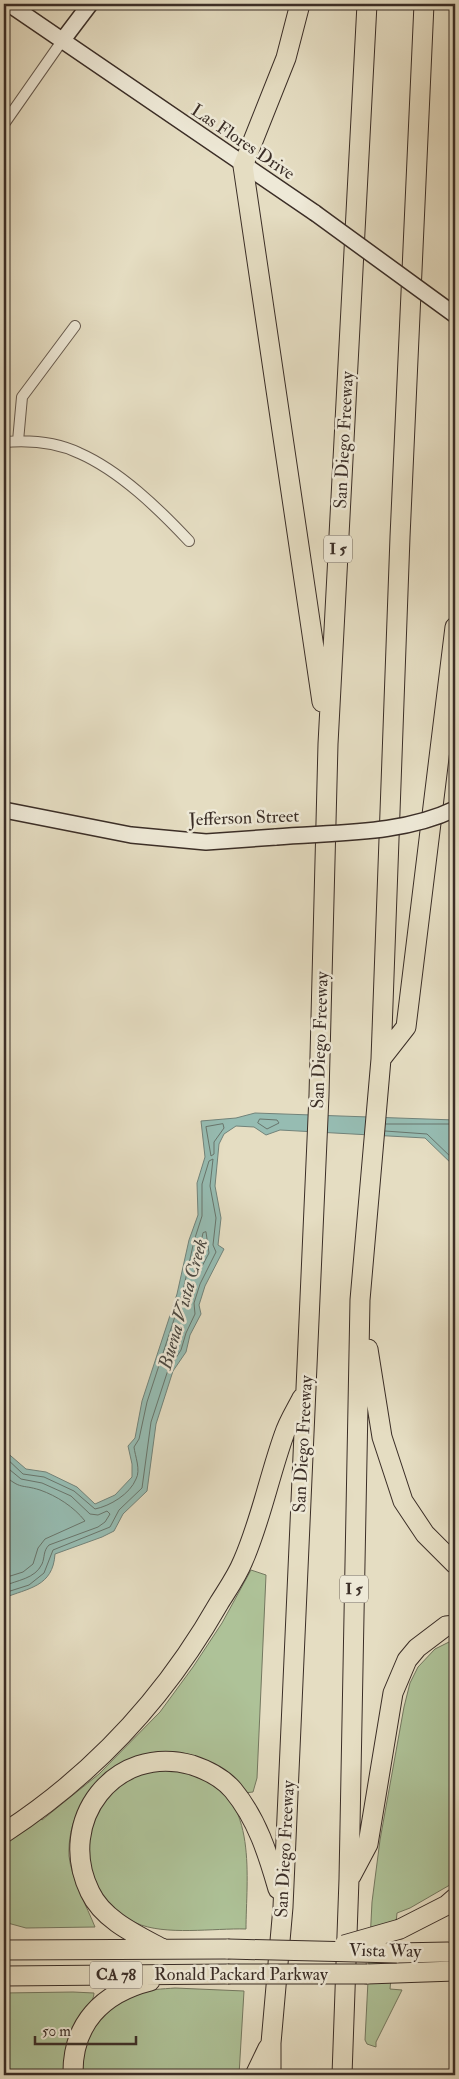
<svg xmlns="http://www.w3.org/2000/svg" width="459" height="2079" font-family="'IM FELL Double Pica',serif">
	<rect width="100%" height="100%" fill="#e5ddc2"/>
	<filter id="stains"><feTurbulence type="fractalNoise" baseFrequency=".004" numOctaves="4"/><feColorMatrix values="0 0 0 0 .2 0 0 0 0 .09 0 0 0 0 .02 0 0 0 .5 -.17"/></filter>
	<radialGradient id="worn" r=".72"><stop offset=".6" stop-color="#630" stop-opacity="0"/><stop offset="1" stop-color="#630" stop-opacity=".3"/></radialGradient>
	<path fill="#aec298" stroke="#747860" d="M251,1570l15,5 -9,203 -4,14 -9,1c-16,-13 -33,-32 -53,-38 -62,-18 -125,37 -122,101 2,21 18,51 26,71l-69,1 -22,-6v-80l35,-25 3,3 57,-46 61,-62 33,-45 29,-44z
		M455,1639v243l-45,26 -13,5 -7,76 12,1 -26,52v5l-9,-3 -2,-4 7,-138 8,-62 24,-133 6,-24 8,-16 17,-18z
		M160,1769c12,2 27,2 38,6 61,22 48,104 48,154 -32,-1 -81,7 -110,-6 -52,-24 -62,-92 -24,-132 13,-13 31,-17 48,-22z
		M175,1988l69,3 -5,84h-156c-3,-37 19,-68 54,-81 11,-5 26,-5 38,-6z
		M73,1992l21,1c0,9 -9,15 -14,22 -12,18 -16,39 -16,60l-60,-1v-81z"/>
	<path fill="#96bcb2" stroke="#72837a" d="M255,1113l200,7v47l-30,-29 -145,-8 -14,5 -12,-8 -18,-1 -12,8 -5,10 -4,42 6,32 -3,27 6,4 -19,37 -6,19 2,9 -11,21 -4,17 -13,19 -17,53 -9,67 -24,23 -9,17 -12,6 -47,17c-2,33 -27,34 -51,44v-148l22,19 20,3 31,15 18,17 20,-9 17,-18v-13l-4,-18 7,-8 7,-37 35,-107 12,-54 9,-25 -1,-32 8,-26 -4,-36 35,-3z"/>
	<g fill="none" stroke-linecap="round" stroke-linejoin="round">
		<path stroke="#68756c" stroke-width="1" d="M260,1119l17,1 2,3 -12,6 -9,-6z
			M223,1124l1,4 -10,14v12l-3,2 -5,-29z
			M386,1124h69
			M385,1131l42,3 28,27
			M206,1232l3,21 -11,21 -3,1 -1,-2 9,-40z
			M4,1456l19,18 21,3 30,14 21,18c15,-3 35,-15 41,-30 5,-9 -1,-23 -2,-32l5,-8 8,-37 35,-107 12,-54 8,-25v-32l7,-23 4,-2 -3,27 6,32 -3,27 3,7 -16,32 -6,19 1,11 -9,19 -5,17 -13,20 -17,52 -9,66 -23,22 -9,17 -57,23 -9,23 -15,12 -25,8
			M4,1465l17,14 21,4 29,13 19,18 8,1 9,-4 3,3 -5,8 -7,5 -49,18c-6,6 -4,12 -7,19 -7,15 -25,16 -38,22
			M4,1475c17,15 17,9 36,15 17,6 34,17 45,31l-40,18 -7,9 -5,16 -10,8 -19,6"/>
		<defs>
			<path id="street" d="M4,124l58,-83
				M18,441l4,-44 53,-71
				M4,442c24,-2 52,0 75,11 41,18 80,56 110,88"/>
			<path id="secondary" d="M9,4l306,209
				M62,41l28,-37
				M4,810l127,25 75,7 70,-5"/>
			<path id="highway" d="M300,4l-14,54 -43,108 79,536
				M381,1059l25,-32 49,-400
				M368,1349l14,88 21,64 22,33 30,30
				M4,1833c89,-58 162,-137 215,-230 8,-13 18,-27 24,-42 18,-41 26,-84 41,-126 4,-13 12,-25 18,-37
				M351,1876l17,-32 25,-151 14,-33 10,-12 29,-22 9,-1
				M400,1929l47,-24 8,-7
				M163,1949c-26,-14 -60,-29 -73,-57 -35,-71 25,-149 102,-127 15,5 30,12 41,25 24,29 35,64 45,99
				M4,1950l224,-1
				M397,1953l51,-1
				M367,1974l88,-3
				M4,1976l224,-2
				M73,2075c-1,-51 29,-82 77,-94
				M255,2075l13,-27
				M271,2075v-32l12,-136 36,-812 9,-351 39,-740
				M342,2075l7,-196 11,-579 21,-241 19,-522 24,-533"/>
		</defs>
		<use href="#street" stroke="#665a4e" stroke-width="12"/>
		<use href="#secondary" stroke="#3b2e27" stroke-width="18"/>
		<use href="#highway" stroke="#3b2e27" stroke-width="21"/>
		<use href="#street" stroke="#eee9d7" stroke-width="10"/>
		<use href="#secondary" stroke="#eee9d7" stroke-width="15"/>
		<use href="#highway" stroke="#e5ddc2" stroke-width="19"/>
		<defs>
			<path id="secondary-bridge" d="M315,213l140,102
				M276,837c59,-5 125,-2 179,-28"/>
			<path id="highway-bridge" d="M344,1945l56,-16
				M228,1949l169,4
				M228,1974h139"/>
		</defs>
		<use href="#secondary-bridge" stroke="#3b2e27" stroke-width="18" stroke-linecap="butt"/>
		<use href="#highway-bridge" stroke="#3b2e27" stroke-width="21" stroke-linecap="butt"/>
		<use href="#secondary-bridge" stroke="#eee9d7" stroke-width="15"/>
		<use href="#highway-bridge" stroke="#e5ddc2" stroke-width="19"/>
	</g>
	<g text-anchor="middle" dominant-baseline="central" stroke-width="5" stroke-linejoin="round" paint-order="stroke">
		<g fill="#eee9d7" stroke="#71665c" stroke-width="1">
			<rect x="324" y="535.5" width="28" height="27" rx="4"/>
			<rect x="340" y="1575.5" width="28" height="27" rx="4"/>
			<rect x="90" y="1961.5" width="52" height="27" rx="4"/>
		</g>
		<g font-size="16" font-weight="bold" fill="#3b2e27">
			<text x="338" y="549">I 5</text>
			<text x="354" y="1589">I 5</text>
			<text x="116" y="1975">CA 78</text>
		</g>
		<g font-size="18" fill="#3b2e27" stroke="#eee9d7">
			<text transform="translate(243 142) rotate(34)">Las Flores Drive</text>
			<text transform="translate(344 440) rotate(-87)">San Diego Freeway</text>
			<text transform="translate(244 818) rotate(-2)">Jefferson Street</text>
			<text transform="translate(320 1040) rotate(-88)">San Diego Freeway</text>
			<text transform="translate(303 1444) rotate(-87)">San Diego Freeway</text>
			<text transform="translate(285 1849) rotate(-87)">San Diego Freeway</text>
			<text transform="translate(385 1951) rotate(1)">Vista Way</text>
			<text x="241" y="1974">Ronald Packard Parkway</text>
		</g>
		<g font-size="19" font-style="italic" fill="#4d4a43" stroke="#eee9d7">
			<text transform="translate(183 1304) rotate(-74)">Buena Vista Creek</text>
		</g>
	</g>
	<rect width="459" height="2079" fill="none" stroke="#e5ddc2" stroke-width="20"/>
	<rect x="5" y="5" width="449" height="2069" fill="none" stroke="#3b2e27" stroke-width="2.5"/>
	<rect x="10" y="10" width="439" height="2059" fill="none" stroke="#3b2e27"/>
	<path d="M35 2036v8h101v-8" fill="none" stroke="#3b2e27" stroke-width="2.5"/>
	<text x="42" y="2036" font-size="15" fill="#3b2e27" stroke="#eee9d7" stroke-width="4" paint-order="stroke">50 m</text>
	<rect width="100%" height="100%" filter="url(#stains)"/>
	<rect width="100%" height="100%" fill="url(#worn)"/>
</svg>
